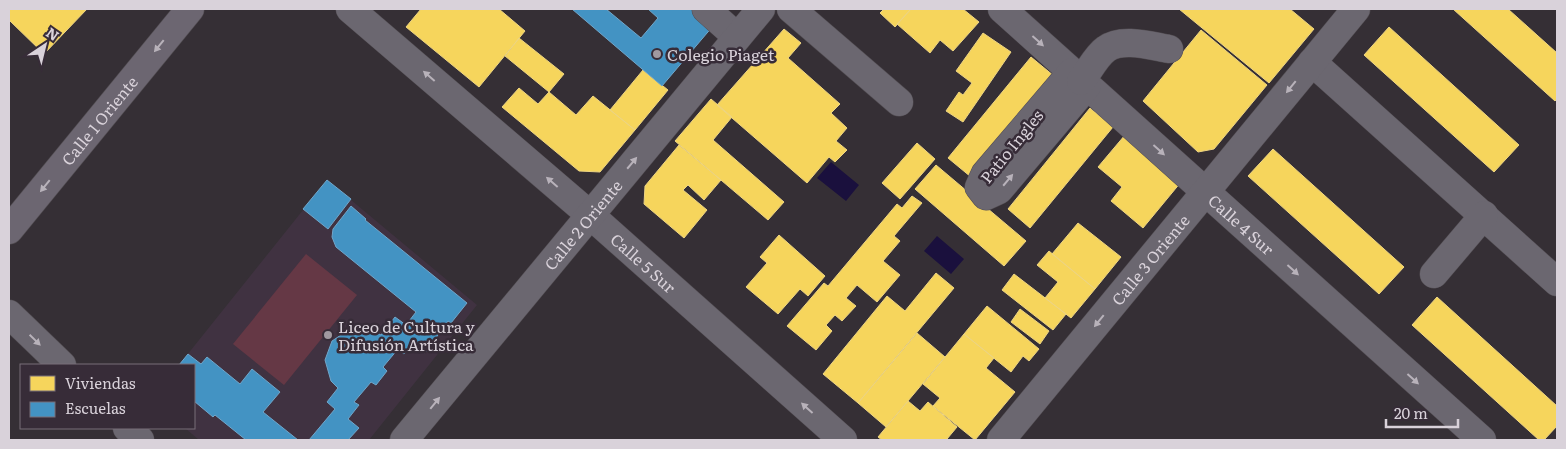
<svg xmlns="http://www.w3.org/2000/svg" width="1566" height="449" font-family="Literata,serif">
	<rect width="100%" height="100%" fill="#352f35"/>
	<path fill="#403241" d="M327,180l150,125 -108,135h-170l-14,-12h9v-63h-15z"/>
	<path fill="#653845" d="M306,254l51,41 -73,90 -51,-41z"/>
	<path fill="#1a103d" d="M831,162l28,23 -13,16 -29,-23z
		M937,236l27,23 -13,15 -27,-23z"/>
	<path fill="#f6d55c" stroke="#edd482" d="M9,9h78l-43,45 -35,-34z
		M421,9h78l26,22 -46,56 -73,-60z
		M884,9h27l-16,18 -15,-14z
		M911,9h52l16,13 -26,29 -13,-11 -10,13 -33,-29z
		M1179,9h111l24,20 -45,54z
		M1453,9h55l49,44v46l-2,2z
		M1389,27l130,118 -25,27 -130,-117z
		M784,29l17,14 -13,15 52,46 -9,9 16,15 -11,13 11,9 -12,12 -6,-5 -22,26 -90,-78z
		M1201,30l66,55 -53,64 -16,3 -55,-51z
		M983,33l28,19 -48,70 -17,-11 13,-19 4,3 9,-12 -16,-12z
		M519,38l45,36 -15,18 -44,-36z
		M1031,57l23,19 -83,101 -23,-19z
		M643,70l25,20 -33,40 -25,-20z
		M519,88l19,16 11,-12 27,23 17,-19 42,34 -35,42 -21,-1 -77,-64z
		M711,99l21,18 -19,23 71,62 -16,18 -93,-79z
		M1090,108l23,19 -83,101 -22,-19z
		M1125,135l56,47 -38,46 -32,-27 11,-14 -24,-20z
		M917,143l18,16 -35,40 -18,-16z
		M679,145l42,35 -17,20 -16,-15 -5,5 24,20 -23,28 -40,-34 1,-18z
		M1273,149l131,118 -25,27 -131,-118z
		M936,165l90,76 -22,25 -89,-77z
		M912,196l10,7 -28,33 6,5 -17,20 17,14 -23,27 -20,-17 -11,13 10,8 -14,15 -7,-6 -9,10 6,6 -16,19 -29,-24 37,-43 4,3 69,-82 5,4z
		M1078,223l43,34 -26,32 -43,-35z
		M779,235l46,41 -17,20 -8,-7 -22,25 -32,-27 21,-24 -7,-6z
		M1049,251l46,38 -24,29 -26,-20 13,-16 -21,-17z
		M936,273l18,15 -96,115 -35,-29 64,-78 18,15z
		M1014,274l52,40 -13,16 -51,-40z
		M1437,297l120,109v20l-13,14h-5l-127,-115z
		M987,306l52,43 -10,12 -6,-5 -12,16 -47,-38z
		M1020,309l29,22 -9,13 -29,-22z
		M917,333l28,24 -59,70 -28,-24z
		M964,334l30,24 -8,10 29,24 -40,48 -42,-34 7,-8 -17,-14z
		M908,401l12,10 8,-9 29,25 -10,12 2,1h-67l-4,-3z"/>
	<path fill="#4393c3" stroke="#70a6ca" d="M572,9h34l35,29 17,-20 -10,-9h45l20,17 -51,60z
		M327,180l24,19 -23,30 -25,-20z
		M351,206l15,13 -1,1 102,83 -16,20 -3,-2 -23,32 -12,-10 -9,11 -6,-5 -15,18 4,4 -11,14 -5,-3 -17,20 5,3 -11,14 11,9 -11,12h-39l26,-31 -8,-7 11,-14 -7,-7 -6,-21 7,-19 18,-12 21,1 10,5 14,-18 11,8 10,-13 -80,-65 -4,-10 1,-8z
		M188,354l13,10 6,-7 33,27 12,-15 28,23 -17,20 35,28h-52l-31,-25 -2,2 -19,-16v-36h-15z"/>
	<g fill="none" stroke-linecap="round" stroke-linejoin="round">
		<defs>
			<g id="minor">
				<path id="s1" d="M350,9l239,205 254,226"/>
				<path d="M706,9l31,28"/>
				<path d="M791,9l108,93"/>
				<path id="s2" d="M1002,9l480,431"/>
				<path d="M1312,62l245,220"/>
				<path d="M1072,72l-87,102 -6,13 7,9 13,-6 88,-104"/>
				<path d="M1081,81c8,-10 15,-25 25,-32 16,-12 45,-3 63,0"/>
				<path d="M1434,274l50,-59"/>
				<path d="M9,314l53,51"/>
				<path d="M127,428l13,12"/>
				<path id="s3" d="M404,440l357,-431"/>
				<path id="s4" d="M1001,440l355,-431"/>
			</g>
			<g id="major">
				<path id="s5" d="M9,230l181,-221"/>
			</g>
		</defs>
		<use href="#minor" stroke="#524d52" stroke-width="29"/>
		<use href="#major" stroke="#524d52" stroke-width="29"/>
		<use href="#minor" stroke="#6b6770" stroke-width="28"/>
		<use href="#major" stroke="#6c6671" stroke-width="28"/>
	</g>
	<defs><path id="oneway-solid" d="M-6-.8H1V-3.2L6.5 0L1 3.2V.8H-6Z" transform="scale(1.25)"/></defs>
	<g fill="#b8b2ba">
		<use href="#oneway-solid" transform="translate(1038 41) rotate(42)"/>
		<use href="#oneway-solid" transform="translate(159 46) rotate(129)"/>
		<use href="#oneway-solid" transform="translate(429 76) rotate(-139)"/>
		<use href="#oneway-solid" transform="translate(1291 87) rotate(129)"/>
		<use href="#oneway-solid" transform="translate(1159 150) rotate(42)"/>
		<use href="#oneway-solid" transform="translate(632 163) rotate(-50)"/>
		<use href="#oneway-solid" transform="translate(1008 180) rotate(-50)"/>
		<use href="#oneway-solid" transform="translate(552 182) rotate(-139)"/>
		<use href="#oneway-solid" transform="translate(45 186) rotate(129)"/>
		<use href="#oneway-solid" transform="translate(1293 270) rotate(42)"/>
		<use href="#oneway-solid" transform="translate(1099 321) rotate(129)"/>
		<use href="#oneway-solid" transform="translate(35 340) rotate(44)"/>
		<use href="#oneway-solid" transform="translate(1413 379) rotate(42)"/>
		<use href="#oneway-solid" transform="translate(435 403) rotate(-51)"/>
		<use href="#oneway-solid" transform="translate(807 408) rotate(-138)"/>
	</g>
	<g fill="#a099a0" stroke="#372c38" stroke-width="2">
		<circle cx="657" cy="54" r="5"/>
		<circle cx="328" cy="335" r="5"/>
	</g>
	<g text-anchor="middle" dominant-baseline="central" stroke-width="5" stroke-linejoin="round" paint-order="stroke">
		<g font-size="16" fill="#d9d2da" stroke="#372c38" text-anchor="start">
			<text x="667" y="54">Colegio Piaget</text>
			<text x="338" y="326">Liceo de Cultura y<tspan x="338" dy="18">Difusión Artística</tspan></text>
		</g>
		<g font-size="16" fill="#d9d2da" stroke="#372c38">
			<text stroke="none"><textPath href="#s5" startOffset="142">Calle 1 Oriente</textPath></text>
			<text transform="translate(1011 146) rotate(-51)">Patio Ingles</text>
			<text stroke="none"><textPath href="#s3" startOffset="280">Calle 2 Oriente</textPath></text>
			<text stroke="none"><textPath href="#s2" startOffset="322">Calle 4 Sur</textPath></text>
			<text stroke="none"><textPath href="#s4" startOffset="234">Calle 3 Oriente</textPath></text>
			<text stroke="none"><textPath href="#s1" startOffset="388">Calle 5 Sur</textPath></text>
		</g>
	</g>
	<rect width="1566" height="449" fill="none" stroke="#d9d2da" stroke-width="20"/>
	<rect x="20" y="364" width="175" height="65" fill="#372c38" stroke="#786e79"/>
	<rect x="30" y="376" width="25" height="15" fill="#f6d55c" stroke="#786e79"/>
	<text x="65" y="389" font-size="15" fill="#d9d2da">Viviendas</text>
	<rect x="30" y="402" width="25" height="15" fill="#4393c3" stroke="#786e79"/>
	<text x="65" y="414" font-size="15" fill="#d9d2da">Escuelas</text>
	<g transform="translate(45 45) rotate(35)" stroke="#372c38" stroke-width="4" paint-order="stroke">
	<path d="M0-4L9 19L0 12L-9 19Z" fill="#d9d2da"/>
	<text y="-8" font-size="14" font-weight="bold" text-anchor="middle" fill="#d9d2da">N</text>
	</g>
	<path d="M1386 419v8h72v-8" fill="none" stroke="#d9d2da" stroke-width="2.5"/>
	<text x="1394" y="419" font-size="15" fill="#d9d2da" stroke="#372c38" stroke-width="4" paint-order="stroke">20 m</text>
</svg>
